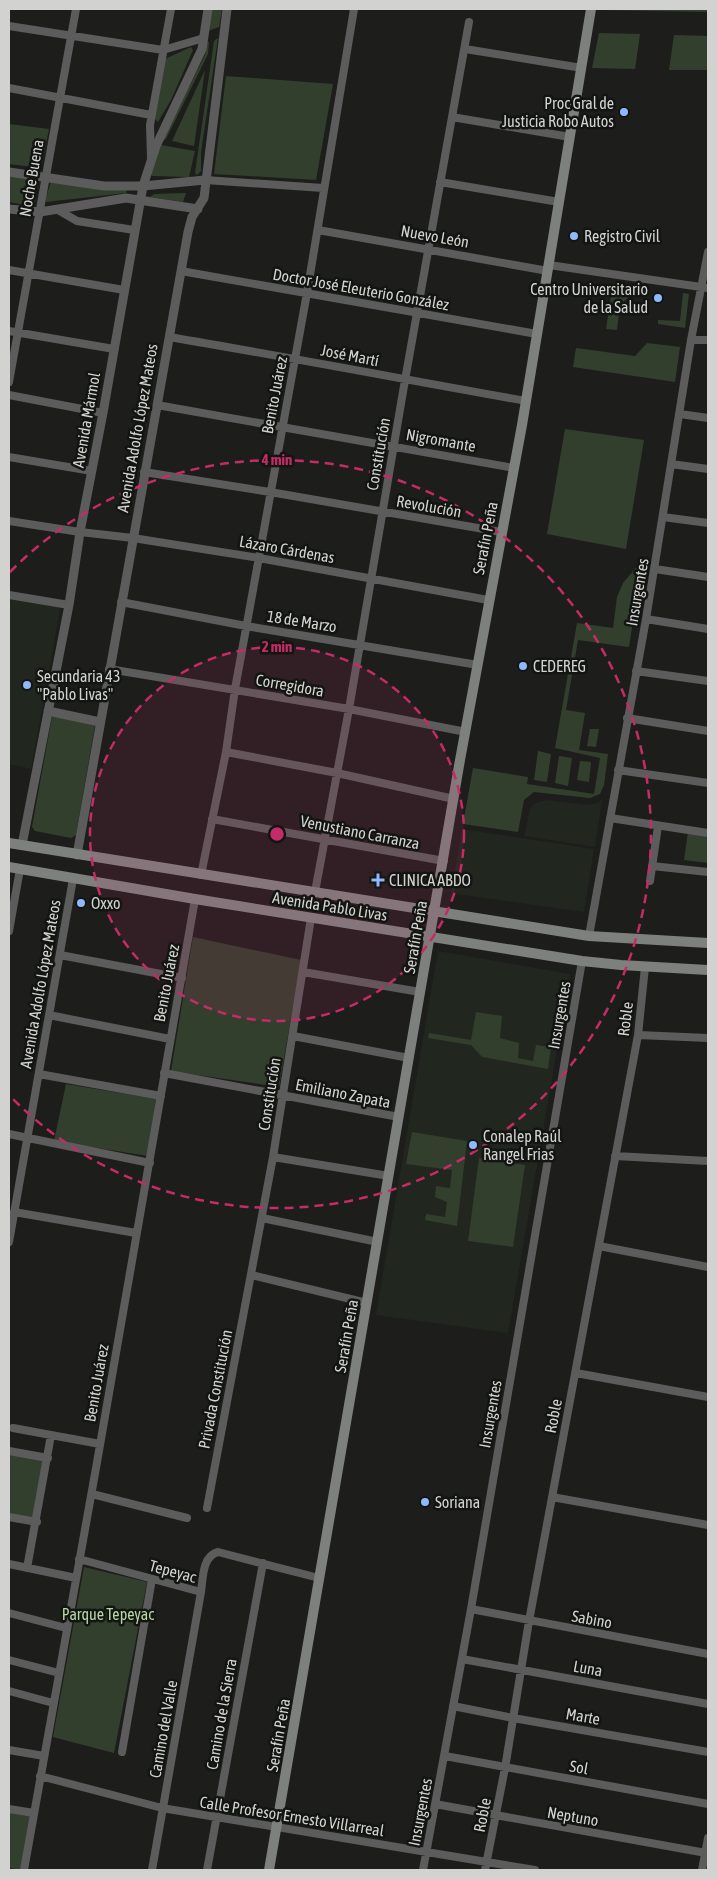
<svg xmlns="http://www.w3.org/2000/svg" width="717" height="1879" font-family="'Asap Condensed',sans-serif">
	<rect width="100%" height="100%" fill="#1d1e1c"/>
	<path fill="#21261e" d="M9,597l52,8 -30,164 -22,-5z
		M602,799l-7,48 -71,-11 6,-27 3,-5 14,-4 41,5 10,-2z
		M462,829l132,20 -10,63 -133,-19z
		M438,951l132,23 -62,359 -132,-18z"/>
	<path fill="#333f2d" d="M212,9h10l-3,18 -11,4z
		M604,9h104v3l-105,-2z
		M599,33l41,1 -5,35 -43,-1z
		M674,35l34,1v34h-39z
		M218,38l-17,114v19l-4,4 -2,-2 19,-132z
		M207,42h2l-1,12 -42,85 -4,2 43,-86z
		M191,47l2,3 -22,50 -13,22 -3,-3 10,-60z
		M205,70l-11,76 -22,-5z
		M226,76l107,8 -17,96 -102,-6z
		M9,124l40,5 -8,39 -32,-4z
		M161,145l34,6 -6,26 -37,-1 -3,-4z
		M9,174l30,3 -4,26 -3,3 -23,-4z
		M51,181l32,6 44,1 -1,5 -80,9v-4z
		M186,193l-3,9 -33,-5 4,-3z
		M613,283l27,4 -20,18 -3,25 -11,-1z
		M683,293l6,1 -4,34 -27,-4v-4l22,1z
		M647,343l33,4 -5,35 -102,-15 3,-19 59,8z
		M565,429l79,11 -18,109 -79,-15z
		M642,561l-13,86 -51,-7 -12,70 19,3 -6,37 29,4 -4,31 -4,9 -10,4 -56,-6 -10,8 -6,32 -55,-8 10,-56 55,9 -1,7 67,10 6,-36 -45,-10 22,-125 36,5 4,-31 6,-14z
		M57,715l38,10 -19,110 -5,3 -36,-7 -3,-4 20,-110z
		M590,729h9l-3,18 -9,-1z
		M538,751l13,3 -4,28 -13,-2z
		M559,756l13,2 -4,28 -13,-3z
		M580,761l11,1 -2,20 -12,-2z
		M688,832l20,4v27l-24,-3z
		M193,937l108,23 -22,127 -108,-16z
		M476,1012l26,4 -2,22 19,5 -1,15 15,3 3,-16 15,2 -3,22 -66,-12 -11,-12 -43,-7 1,-5 42,7z
		M66,1084l90,15 -8,57 -94,-15z
		M412,1132l55,9 -10,85 -32,-6 1,-6 19,3 2,-15 -12,-5 1,-11 14,2 2,-18 -46,-6z
		M479,1158l46,7 -12,82 -45,-6z
		M9,1453l39,7 -11,60 -28,-5z
		M84,1567l63,15 -33,171 -61,-16z
		M9,1809l25,4 -12,57 -13,-2z"/>
	<g fill="none" stroke-linecap="round" stroke-linejoin="round">
		<path stroke="#5b5c5b" stroke-width="8" d="M9,26l154,24 41,-12
			M465,49l117,19
			M9,88l142,27
			M452,117l118,20
			M151,157l-1,-32 21,-116
			M205,180l118,8
			M440,182l119,20
			M58,210l19,11 57,9
			M318,230l230,41
			M549,265l159,23
			M9,270l115,20
			M181,271l356,63
			M9,331l105,18
			M169,337c119,20 238,43 357,64
			M691,340h17
			M9,382l67,-373
			M9,395l94,18
			M157,405l357,63
			M680,414l28,4
			M9,457l83,14
			M671,464l37,5
			M144,472l126,20 231,40
			M663,517l45,6
			M9,521l71,11 53,6 126,20 229,42
			M655,569l53,8
			M9,595l60,10
			M121,602l125,24 232,39
			M646,619l62,10
			M109,669l240,40 117,23
			M636,671l72,10
			M627,718l81,13
			M226,752l111,21 117,26
			M618,770l90,13
			M610,818l98,15
			M212,819l232,42
			M652,866l56,6
			M201,875l25,-123 9,-63 72,-396 47,-284
			M650,881l8,-55
			M315,892l34,-183 56,-329 64,-358
			M9,931l11,-62
			M589,936l57,-317 45,-279 17,-88
			M60,955l122,23
			M303,972l117,20
			M49,1015l121,24
			M638,1035l70,3
			M293,1036l116,22
			M164,1073l235,44
			M39,1074l122,22
			M9,1134l141,29
			M615,1156l93,5
			M273,1157l116,19
			M14,1212l122,21
			M262,1218l116,24
			M9,1242l64,-363
			M599,1246l109,21
			M251,1275l116,28
			M576,1373l132,24
			M13,1428l87,16
			M9,1451l39,7
			M92,1494l95,24
			M552,1497l156,28
			M207,1508l66,-351 38,-239
			M9,1517l28,5
			M79,1559l122,33c2,-13 1,-36 17,-40l101,26
			M9,1564l67,14
			M27,1568l24,-133
			M471,1609l237,45
			M9,1613l57,15
			M462,1659l246,45
			M9,1660l50,13
			M9,1691l44,12
			M453,1706l60,12 195,34
			M9,1750l35,6
			M122,1752l30,-173
			M445,1756l263,48
			M40,1776l122,32 373,62
			M435,1804l271,49
			M9,1809l25,4
			M24,1870l72,-402 99,-569
			M152,1870l49,-278
			M207,1870l56,-307
			M423,1870l48,-261 111,-648
			M485,1870l20,-102 24,-147 109,-586 7,-68
			M702,1870l6,-32"/>
		<path stroke="#5b5c5b" stroke-width="9" d="M9,172l95,14h39l62,-6
			M9,209l31,3 86,-14 72,11
			M48,711l52,11
			M22,845l47,-240 11,-73 23,-119 40,-227 13,-40 46,-97 6,-40
			M77,855l111,-623 4,-15 12,-19 23,-189"/>
		<path stroke="#7e807d" stroke-width="10" d="M9,843l580,93 119,7
			M9,867l186,32 387,62 39,4 87,5
			M269,1870l191,-1110 62,-335 69,-416"/>
	</g>
	<circle cx="277" cy="834" r="187" fill="#c42b67" fill-opacity=".12"/>
	<g fill="none" stroke="#c42b67" stroke-width="2.5" stroke-dasharray="9 6">
		<circle cx="277" cy="834" r="187"/>
		<path d="M10 572A374 374 0 1 1 10 1096"/>
	</g>
	<g fill="#8fb8fd" stroke="#131512" stroke-width="2">
		<circle cx="624" cy="112" r="5"/>
		<circle cx="574" cy="236" r="5"/>
		<circle cx="658" cy="298" r="5"/>
		<circle cx="523" cy="666" r="5"/>
		<circle cx="27" cy="685" r="5"/>
		<path d="M375.5 872.5h5v5h5v5h-5v5h-5v-5h-5v-5h5z"/>
		<circle cx="81" cy="903" r="5"/>
		<circle cx="473" cy="1145" r="5"/>
		<circle cx="425" cy="1502" r="5"/>
	</g>
	<g text-anchor="middle" dominant-baseline="central" stroke-width="5" stroke-linejoin="round" paint-order="stroke">
		<g font-size="16" fill="#d2d3d1" stroke="#131512" text-anchor="start">
			<text x="614" y="103" text-anchor="end">Proc Gral de<tspan x="614" dy="18">Justicia Robo Autos</tspan></text>
			<text x="584" y="236">Registro Civil</text>
			<text x="648" y="289" text-anchor="end">Centro Universitario<tspan x="648" dy="18">de la Salud</tspan></text>
			<text x="533" y="666">CEDEREG</text>
			<text x="37" y="676">Secundaria 43<tspan x="37" dy="18">"Pablo Livas"</tspan></text>
			<text x="389" y="880">CLINICA ABDO</text>
			<text x="91" y="903">Oxxo</text>
			<text x="483" y="1136">Conalep Raúl<tspan x="483" dy="18">Rangel Frias</tspan></text>
			<text x="435" y="1502">Soriana</text>
		</g>
		<g font-size="16" fill="#d2d3d1" stroke="#131512">
			<text transform="translate(31 178) rotate(-80)">Noche Buena</text>
			<text transform="translate(435 236) rotate(10)">Nuevo León</text>
			<text transform="translate(361 289) rotate(10)">Doctor José Eleuterio González</text>
			<text transform="translate(350 355) rotate(11)">José Martí</text>
			<text transform="translate(274 395) rotate(-79)">Benito Juárez</text>
			<text transform="translate(86 420) rotate(-80)">Avenida Mármol</text>
			<text transform="translate(137 428) rotate(-80)">Avenida Adolfo López Mateos</text>
			<text transform="translate(441 440) rotate(10)">Nigromante</text>
			<text transform="translate(378 454) rotate(-80)">Constitución</text>
			<text transform="translate(429 506) rotate(10)">Revolución</text>
			<text transform="translate(485 538) rotate(-79)">Serafín Peña</text>
			<text transform="translate(287 549) rotate(10)">Lázaro Cárdenas</text>
			<text transform="translate(637 592) rotate(-80)">Insurgentes</text>
			<text transform="translate(302 621) rotate(9)">18 de Marzo</text>
			<text transform="translate(290 685) rotate(10)">Corregidora</text>
			<text transform="translate(360 832) rotate(11)">Venustiano Carranza</text>
			<text transform="translate(330 906) rotate(9)">Avenida Pablo Livas</text>
			<text transform="translate(415 937) rotate(-80)">Serafín Peña</text>
			<text transform="translate(166 983) rotate(-79)">Benito Juárez</text>
			<text transform="translate(40 984) rotate(-80)">Avenida Adolfo López Mateos</text>
			<text transform="translate(559 1015) rotate(-80)">Insurgentes</text>
			<text transform="translate(625 1019) rotate(-83)">Roble</text>
			<text transform="translate(343 1093) rotate(11)">Emiliano Zapata</text>
			<text transform="translate(269 1094) rotate(-81)">Constitución</text>
			<text transform="translate(346 1336) rotate(-80)">Serafín Peña</text>
			<text transform="translate(96 1383) rotate(-80)">Benito Juárez</text>
			<text transform="translate(215 1389) rotate(-79)">Privada Constitución</text>
			<text transform="translate(490 1414) rotate(-80)">Insurgentes</text>
			<text transform="translate(553 1416) rotate(-79)">Roble</text>
			<text transform="translate(173 1571) rotate(15)">Tepeyac</text>
			<text transform="translate(592 1619) rotate(10)">Sabino</text>
			<text transform="translate(588 1668) rotate(10)">Luna</text>
			<text transform="translate(221 1714) rotate(-80)">Camino de la Sierra</text>
			<text transform="translate(583 1716) rotate(10)">Marte</text>
			<text transform="translate(163 1729) rotate(-80)">Camino del Valle</text>
			<text transform="translate(278 1735) rotate(-80)">Serafín Peña</text>
			<text transform="translate(579 1767) rotate(10)">Sol</text>
			<text transform="translate(420 1812) rotate(-79)">Insurgentes</text>
			<text transform="translate(482 1815) rotate(-79)">Roble</text>
			<text transform="translate(292 1816) rotate(9)">Calle Profesor Ernesto Villarreal</text>
			<text transform="translate(573 1816) rotate(10)">Neptuno</text>
		</g>
		<g font-size="16" fill="#b8d6a5" stroke="#131512">
			<text x="108" y="1614">Parque Tepeyac</text>
		</g>
	</g>
	<circle cx="277" cy="834" r="8" fill="#c42b67" stroke="#131512" stroke-width="2.5"/>
	<g font-size="15" text-anchor="middle" font-weight="bold" fill="#c42b67" stroke="#131512" stroke-width="5" stroke-linejoin="round" paint-order="stroke">
		<text x="277" y="465">4 min</text>
		<text x="277" y="652">2 min</text>
	</g>
	<rect width="717" height="1879" fill="none" stroke="#d2d3d1" stroke-width="20"/>
</svg>
